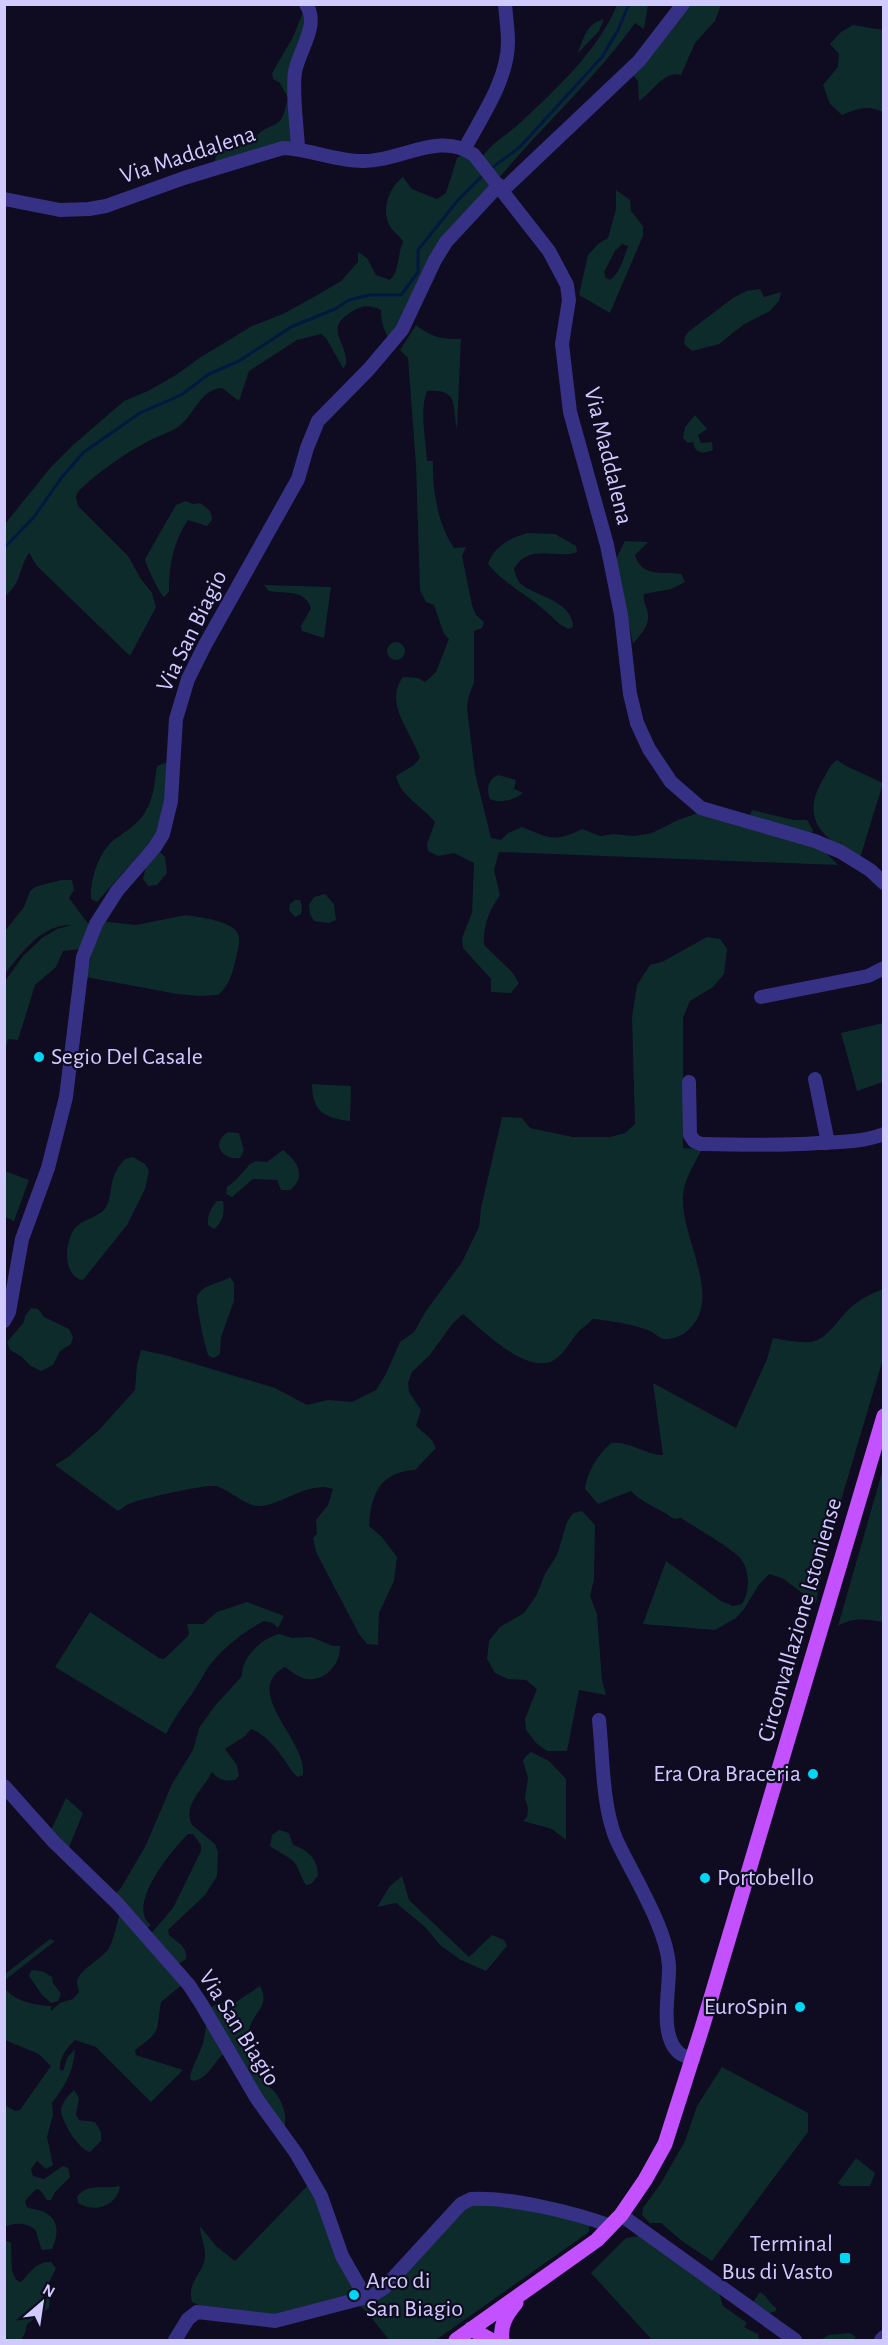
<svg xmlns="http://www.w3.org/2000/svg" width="888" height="2345" font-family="'Alegreya Sans',sans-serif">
	<rect width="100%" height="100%" fill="#0f0b20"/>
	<path fill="#0d2b2b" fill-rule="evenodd" d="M617,5h31l-4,24 -9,-6c-40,56 -91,101 -135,154l-18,-20c10,-14 26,-23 38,-34 36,-34 78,-72 97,-118z
		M690,5h31l-6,16 -20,22 -14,32c-17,-5 -29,18 -42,26l-1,-20 -5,-6z
		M304,10l-8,134 -85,23 10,-19 33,-8c7,-14 22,-12 28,-22 3,-6 4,-14 6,-20l-8,-15 -7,-4 -1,-6 21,-36z
		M604,19l-5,12 -22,23c8,-16 7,-29 27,-35z
		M853,25l30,5v82c-15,-7 -25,-4 -41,3l-12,-11 -7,-19 15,-18 1,-13 -9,-10 11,-12z
		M462,155c13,8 25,20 30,35l-37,38 -63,114c-8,-9 -11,-20 -11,-32 -11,-5 -17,-5 -28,1 -32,18 -4,31 -7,54l-3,3 -17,-30 -5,-4 -24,6 -48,31 -10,30 -17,-13c-22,1 -28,28 -44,39 -9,6 -23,10 -33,16 -21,11 -52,33 -68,50l-1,4 2,9 50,50 13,23 11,14 4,14 -26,49 -93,-90 -8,-13c-11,16 -7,30 -24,43v-72l45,-56 23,-23 51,-44 24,-10 28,-16 25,-18 51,-31 31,-12 38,-21 20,-12 17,-19v-10l9,6 9,17 14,5c10,-10 7,-25 13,-38 -3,-7 -8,-8 -12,-14 -11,-16 -3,-40 12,-51l9,12 25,10 9,-6 11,-35z
		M616,190l14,10 1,11 12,15v10l-33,77 -31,-18 9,-40 10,-11 10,-6 8,-29zM622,244l6,2c-4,11 -8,27 -18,34l-4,-2 -2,-6 11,-21z
		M760,289l4,8 17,-5 -2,9 -9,10 -27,14 -24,19 -27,7 -8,-7 1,-7 3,-5 45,-34 13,-7z
		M416,325c15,12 25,14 45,14l-4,90c-5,-24 2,-41 -30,-38 -8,20 -1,48 0,70h6c-1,30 5,63 21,87l12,-1 -4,9 10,49 4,10 8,7 -2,6 -8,3v51l-6,17 -1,10 8,64 16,65 10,2 7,-7 14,-6c27,11 32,16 60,2l18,7 13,-2 21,2 18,-3 26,-13 20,-7 118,30 22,22 -339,-13 -5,18 6,25c-11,16 -17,30 -16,50l28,27 7,11 -8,10 -20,-1v-13l-28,-31 -1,-10 10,-25 2,-50 -20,-10 -16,3 -10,-5 -1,-7 8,-22c-13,-16 -35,-26 -39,-46l18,-11 6,-7c-8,-26 -37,-54 -17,-81l15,1 7,4 11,-10 13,-33 -5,-5 -10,-29 -8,-3 -6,-12 -4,-125 -8,-107 -8,-8z
		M695,415l12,14 -9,6 3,8 11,-1 1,8c-10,4 -18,4 -20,-8l-5,1 -5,-5 2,-11z
		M186,501l7,3 7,-1c7,5 12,8 12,17l-5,6 -19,-6c-15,22 -19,46 -19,72l-5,5c-4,-3 -18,-31 -19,-38l31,-54z
		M528,533l27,1 21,12 1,6c-18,8 -49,-10 -63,17 1,4 3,10 5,13 12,14 54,17 54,45l-4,2c-11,-4 -17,-13 -26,-20 -18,-16 -39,-25 -55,-45 5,-17 23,-27 40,-31z
		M625,541l23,1 -13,13c7,23 27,16 46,19l4,8 -14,7 -27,5c-2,10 5,14 4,24 0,10 -10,19 -15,26l-17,-85z
		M264,585l67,2 -7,51 -22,-7 -1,-5 10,-18c-6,-19 -26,-14 -42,-17z
		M387 651a9 9 0 1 1 18 0a9 9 0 1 1-18 0Z
		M837,760l9,6 37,17 -23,75c-31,-16 -61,-35 -39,-75 5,-8 8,-18 16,-23z
		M170,761l-8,60 -8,17 -57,64 -6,-3c-1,-20 8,-48 24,-60 12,-8 27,-18 33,-32 6,-12 7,-28 9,-41z
		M498,775l18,5 -2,9 9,4c-8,7 -23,11 -33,6 -4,-9 -2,-20 8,-24z
		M752,810l42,10h13l6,10 -2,4 -62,-17z
		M160,852l5,5 2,16 -10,12 -9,1 -5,-7 3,-13z
		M61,880h11l2,10 -5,8 20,27 -8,24 -18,2 -7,16 -21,18 -17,55 -10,-1 -3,12v-70l18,-25 19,-18 15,-9 15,-4c-30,-1 -51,28 -67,49v-43l19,-24 6,-16 5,-4z
		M325,894l9,10 2,16 -7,3 -15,-2 -4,-7 -1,-9 5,-8z
		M295,900h5l2,6 -1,8 -6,3 -6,-7 1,-6z
		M186,915c13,2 47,6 52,19 3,8 -1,20 -3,28 -3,13 -7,25 -17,33l-18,1 -23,-2 -91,-17 14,-56 36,4z
		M707,937l13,2 7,10 -3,25 -11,13 -23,14 -7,17v130l19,1c-8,16 -18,30 -19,47 -3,41 43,105 3,136 -4,4 -16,8 -22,7 -5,-1 -11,-7 -16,-9 -17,-6 -36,-9 -55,-11 -4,4 -9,8 -14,12 -9,10 -16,26 -29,31 -27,9 -68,-32 -87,-48l-10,9 -24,33 -17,16 -4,11 1,9 12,18 -5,16 16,14 4,8 -21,22c-35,2 -44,24 -46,56l12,10 16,21 -3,24 -15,32 -1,32 -11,-1 -8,-10 -43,-82 -3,-14 4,-4 -1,-14 12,-15 5,-16c-23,-8 -49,14 -71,17 -15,2 -32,-16 -46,-20 -9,-2 -76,13 -87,18 -4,1 -7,5 -11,7l-63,-46 13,-8 31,-27 36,-40 2,-26 4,-14 24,5 110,33 32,17 21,-5 24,2 24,-12 10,-16 14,-32 14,-10 12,-21 36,-49 17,-35 2,-19 21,-91 20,1 8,10 43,9h37l15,-4 10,-9 -3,-107 5,-32 13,-20 12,-3z
		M883,1023v59l-26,9 -16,-58z
		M312,1084l39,2 -1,35c-25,-3 -38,-9 -38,-37z
		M228,1132l11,1 5,17 -4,8c-18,3 -30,-15 -12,-26z
		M283,1150c15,11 24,27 7,40h-9l-4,-10 -24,-1 -21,18 -6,-3 1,-7 10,-8 13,-15 6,-3 11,1z
		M133,1157l12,7 4,7 -4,18 -18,36 -44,55c-21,-4 -19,-37 -8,-52 8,-9 25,-11 31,-21 5,-8 4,-19 7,-28 2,-8 7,-14 12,-20z
		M5,1171l24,9 -15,41 -9,-4z
		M217,1201h6c2,10 0,22 -9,28l-6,-4c-1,-9 3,-18 9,-24z
		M230,1277l4,6v18l-13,36 -1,17 -6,4 -5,-2c-4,-6 -14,-57 -12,-60 6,-12 23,-12 33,-19z
		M883,1289v70l-57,192 -10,52 -34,-25 -13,-4 -11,12 -14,23 -8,9 -21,12 -72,-6 23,-63 55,40 12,5 9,-2c8,-12 8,-33 -1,-45 -9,-11 -47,-32 -60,-41l-7,1c-16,-12 -30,-14 -43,-28l-33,13 -13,-15c2,-17 13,-35 26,-46 20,-2 33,12 52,12l-10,-72 83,45 31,-69 6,-21c12,2 25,5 38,4 17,-3 27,-23 39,-34 10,-9 21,-14 33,-19z
		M31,1308l7,1 6,8 25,12 4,8 -2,7 -11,7 -7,14 -12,6 -10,-5 -9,-9 -12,-7 -3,-8 17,-20 1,-6z
		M883,1469v153c-16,-3 -31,-5 -45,4z
		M582,1511l13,14 -1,55 -4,16 7,18 5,66 4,15 -27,-5 -12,61h-20l-11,-8 -10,-13 -1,-11 12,-30 -11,-9 -18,-1 -13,-6 -8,-14 2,-18 11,-14 24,-14 12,-17 9,-22 12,-19 10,-33 6,-9z
		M247,1602l37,14 -6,12 -5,-5 -9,-2c-21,11 -40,26 -55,45 -6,9 -11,19 -17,28 -10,13 -18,25 -26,40l-111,-67 35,-55 69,46 5,1 24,-23 1,-4 -2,-8h16l14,-12z
		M280,1634l12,4 19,-1 22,9h7c1,18 -15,36 -33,33 -8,-1 -15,-7 -22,-12 -45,24 23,74 18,108l-5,2 -4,-3c-11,-16 -24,-38 -43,-45l-6,7 -20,13 12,16 2,11 -4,4c-10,2 -16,0 -23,-8 -8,17 -30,32 -20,53l23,19 3,8 -1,24 -12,19 -37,35 1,5c8,7 19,12 17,24l-6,4 -11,-3 -20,-24 24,-28 28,-57v-6l-8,-11h-5c-16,16 -63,72 -37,91l-6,5 -30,-36 6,-6 25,-43 26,-61 21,-34 6,-22 15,-21 28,-31c-1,-19 21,-39 38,-42z
		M531,1752l18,9 17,18v61l-14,-11 -29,-8 4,-4 1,-9 -3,-10 3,-20 -5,-17 3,-5z
		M66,1798l17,15 -16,39 -17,-20z
		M279,1830l10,3 4,12c15,5 25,14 25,31l-7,8 -5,1c-5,-7 -7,-16 -11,-22 -8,-8 -17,-11 -25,-17l2,-11z
		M402,1876l7,24 60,57 23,-22 12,5 3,6 -21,25 -25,-11 -21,-15 -15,-18 -29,-24 -19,4 13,-21z
		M121,1910l62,74 -22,18c-5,31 1,28 -26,48l1,5 47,15 -32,32 -55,-55 -21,-7c-8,8 -16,17 -15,30l3,1 4,-13 8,-9c-1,22 -10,37 -23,54l1,12 -6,22 6,28 -7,4 -9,-8 -6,8 2,7 11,3 19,-13 5,2 2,9 -15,15 -4,8h-4l-7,-10 -4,-1 -11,12 2,6c6,3 13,2 19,6 14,8 12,23 6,36l-10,1c-3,-6 -4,-13 -6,-19 -6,-9 -24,-9 -31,-4v-122l10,6 5,-1 31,-44 -12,-12 -34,-14 -1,-53c7,13 33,19 47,19v5l9,-8 13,-4 6,-7c0,-3 -2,-6 -2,-9 0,-13 27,-25 32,-35 6,-12 8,-26 12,-38z
		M50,1939l5,2 -50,39v-6z
		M34,1970l10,2 8,5 1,6 8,11 -3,7 -7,2 -9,-8 -13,-19 2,-5z
		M260,1986c12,23 -10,26 -11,47 0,7 3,16 4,23 2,8 6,19 11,26 2,3 7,6 10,9 9,11 14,25 10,39l-57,-74 -5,-1c-10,10 -13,22 -28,26l-4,-2 1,-7 12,-28 6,-35 7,-5 20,-2z
		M722,2067l86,46v19l-96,129 -30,-20 -21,-18h-11l-8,-8 1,-7 18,-25 24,-42 12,-35z
		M74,2090l5,8 -3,17 3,5 16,2 6,10v9l-11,11c-11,-2 -29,-31 -29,-42 1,-8 7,-14 13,-20z
		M856,2158l19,15 -5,13h-28l-4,-3z
		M311,2182l42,106 -3,8 -78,22 -71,-12 -9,-4c-5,-21 9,-25 13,-44 1,-10 -5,-22 -5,-32l16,20 19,15z
		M119,2186l1,2c-5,19 -26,25 -42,15l-1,-6c10,-15 27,-7 42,-11z
		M471,2203l49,5 69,15v9l-153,108h-47l-22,-28 -11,-9 25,-7z
		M639,2236l80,57 4,13 24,17 -3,4 14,7 1,6h-107l-61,-67 35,-35z
		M5,2240l6,3 1,28 4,9 5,2c9,-9 15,-21 30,-20l5,6 -10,21 4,8 -1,11 -22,16 -2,9 -4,7h-16z
		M760,2292c7,4 9,11 16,16v3l-10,3 -13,-12z
		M850,2333l6,4 -3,3h-32l7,-5z"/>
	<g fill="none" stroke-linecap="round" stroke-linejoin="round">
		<path stroke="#04183f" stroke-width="3" d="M489,170l31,-23 82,-90 16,-27 11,-26
			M4,548l30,-31 28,-40 22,-25 56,-39 41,-18 28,-21 30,-13 52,-34 44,-18 14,-9 20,-5h32l17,-23v-22l40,-50 26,-26"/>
		<path stroke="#363184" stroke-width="14" d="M298,148c-1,-22 -6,-55 -3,-76 4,-22 25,-47 11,-68
			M465,148c17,-32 43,-69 43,-106 0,-13 -2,-25 -3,-38
			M503,190l136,-129 44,-57
			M4,199l56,11 29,-1 17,-3 78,-28 99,-30c27,1 52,13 79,13 38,1 78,-31 112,-6l75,96 18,34 2,15 -7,44 8,68 37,133 14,70 9,79 7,29 12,26 22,33 30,26 114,33 26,11 29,18 14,13
			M761,997l107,-21 16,-8
			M815,1079l13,64
			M689,1082l1,53 4,6 7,3c40,1 78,2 118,-1 22,-1 44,-1 65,-9
			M4,1321l5,-9 13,-73 26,-71 18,-71 17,-140 13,-33 21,-33 38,-44 8,-13 8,-33 5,-82 12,-40 17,-34 93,-166 9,-31 11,-27 51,-52 33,-39 33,-70 11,-18 53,-57
			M599,1720c4,37 3,85 17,119 16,35 51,89 53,127 1,22 -10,66 8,85 4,5 11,6 16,8
			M4,1786l50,56 63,61 72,82 13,20 55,94 39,54 25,43 21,60 24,42
			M621,2215l174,125
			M175,2340l13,-21 9,-7 78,9 96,-25 13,-8 77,-84 10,-5c39,-2 102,13 140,27
			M881,2340l3,-3"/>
		<path stroke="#c351ff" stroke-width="15" d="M471,2329l20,11
			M456,2340l141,-100 24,-25 24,-35 20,-36 37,-116 182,-612
			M502,2340c-2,-15 4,-25 14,-37"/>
	</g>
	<g fill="#00d6f5" stroke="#0f0b20" stroke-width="2">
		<circle cx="39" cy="1057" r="6"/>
		<circle cx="813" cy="1774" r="6"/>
		<circle cx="705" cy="1878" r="6"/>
		<circle cx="800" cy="2007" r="6"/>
		<rect x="839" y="2252" width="12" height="12" rx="3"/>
		<circle cx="354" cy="2295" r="6"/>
	</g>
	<g text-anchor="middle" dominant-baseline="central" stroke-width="4.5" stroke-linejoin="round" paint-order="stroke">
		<g font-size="24" fill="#d1caff" stroke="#0f0b20">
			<text transform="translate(188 155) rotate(-18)">Via Maddalena</text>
			<text transform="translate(608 456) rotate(76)">Via Maddalena</text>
			<text transform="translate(192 631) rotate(-64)">Via San Biagio</text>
			<text transform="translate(800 1620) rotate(-74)">Circonvallazione Istoniense</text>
			<text transform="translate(239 2028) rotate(58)">Via San Biagio</text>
		</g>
		<g font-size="24" fill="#d1caff" stroke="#0f0b20" text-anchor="start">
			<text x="51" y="1057">Segio Del Casale</text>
			<text x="801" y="1774" text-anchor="end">Era Ora Braceria</text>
			<text x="717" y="1878">Portobello</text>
			<text x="788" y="2007" text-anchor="end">EuroSpin</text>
			<text x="833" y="2244" text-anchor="end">Terminal<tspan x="833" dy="28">Bus di Vasto</tspan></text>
			<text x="366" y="2281">Arco di<tspan x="366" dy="28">San Biagio</tspan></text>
		</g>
	</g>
	<rect width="888" height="2345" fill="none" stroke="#d1caff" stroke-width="12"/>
	<g transform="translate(42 2303) rotate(29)" stroke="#0f0b20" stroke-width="4.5" paint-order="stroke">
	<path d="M0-4.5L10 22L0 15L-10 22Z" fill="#d1caff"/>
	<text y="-9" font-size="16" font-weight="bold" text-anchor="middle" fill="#d1caff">N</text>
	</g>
</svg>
